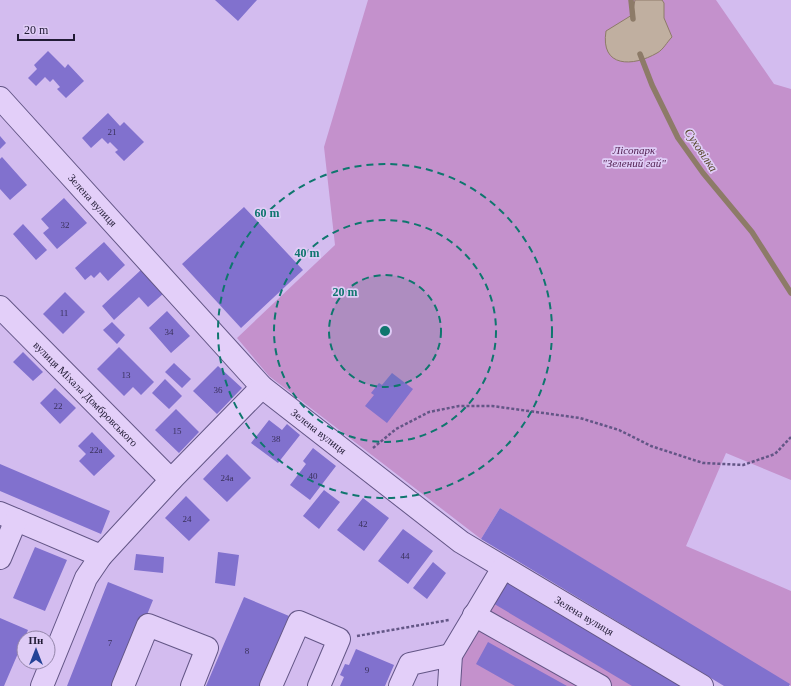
<svg xmlns="http://www.w3.org/2000/svg" width="791" height="686" font-family="Georgia,serif">
	<rect width="100%" height="100%" fill="#d3bcef"/>
	<path fill="#c491cc" d="M368,0h348l58,84 17,5v391l-65,-27 -40,93 105,45v95l-291,-178 -19,31 -212,-163 -32,-38 98,-93 -11,-98z
		M504,580l180,106h-229l1,-26z"/>
	<path fill="#c0afa0" stroke="#8d7b68" d="M635,0h27l2,3v15l8,19c-5,5 -9,13 -15,16 -24,14 -57,15 -51,-22l26,-16z"/>
	<g fill="none" stroke-linecap="round" stroke-linejoin="round">
		<path stroke="#8d7b68" stroke-width="5.5" d="M631,0l2,19
			M640,54l12,31 26,53 25,35 49,59 39,61"/>
	</g>
	<path fill="#8171ce" d="M215,0h42l-19,21z
		M48,51l17,17 3,-4 16,17 -18,17 -9,-9 3,-2 -7,-8 -3,3 -5,-5 -9,9 -8,-8 9,-9 -3,-4z
		M108,113l12,13 4,-4 20,20 -20,19 -9,-9 3,-2 -8,-8 -2,2 -6,-6 -11,10 -9,-10z
		M0,136l6,7 -6,6z
		M2,157l25,28 -17,15 -10,-11v-30z
		M64,198l23,25 -30,26 -14,-16 6,-5 -8,-9z
		M244,207l59,63 -62,58 -59,-64z
		M23,224l24,26 -11,10 -23,-26z
		M104,242l21,23 -17,16 -8,-9 -6,6 -3,-3 -6,5 -10,-12z
		M142,269l22,24 -16,14 -9,-10 -25,23 -12,-14z
		M65,292l20,20 -22,22 -20,-20z
		M167,311l23,25 -19,17 -22,-25z
		M112,322l13,13 -8,9 -14,-14z
		M119,347l35,35 -13,13 -8,-8 -9,9 -27,-27z
		M23,352l20,20 -10,9 -20,-19z
		M174,363l17,16 -9,9 -17,-16z
		M218,366l24,22 -25,26 -24,-23z
		M392,373l21,16 -26,34 -22,-17 9,-11 -3,-2 8,-10 3,2z
		M165,379l17,17 -13,13 -17,-16z
		M55,388l21,20 -16,16 -20,-21z
		M176,409l23,23 -20,21 -24,-23z
		M269,420l13,10 5,-6 13,11 -22,28 -27,-20z
		M92,432l23,24 -21,20 -15,-15 7,-7 -8,-8z
		M313,448l23,18 -26,34 -20,-15 16,-21 -3,-3z
		M227,454l24,24 -24,24 -24,-23z
		M0,464l110,47 -9,23 -101,-43z
		M324,490l16,12 -21,27 -16,-13z
		M186,496l24,24 -21,21 -24,-23z
		M363,498l26,20 -25,33 -27,-21z
		M500,508l290,176 -1,2h-65l-243,-147z
		M403,529l30,22 -25,33 -30,-23z
		M35,547l32,13 -22,51 -32,-13z
		M218,552l21,3 -4,31 -20,-3z
		M136,554l28,3 -1,16 -29,-3z
		M433,562l13,11 -19,26 -14,-11z
		M504,580l180,106h-52l-141,-84z
		M108,582l45,18 -35,86h-51z
		M244,597l45,19 -30,70h-53z
		M0,618l28,12 -24,56h-4z
		M488,642l79,44h-52l-39,-22z
		M356,649l38,16 -9,21h-45l4,-9 -4,-2 5,-11 4,1z"/>
	<g fill="none" stroke-linecap="round" stroke-linejoin="round">
		<defs>
			<g id="minor">
				<path id="s1" d="M0,98l262,289 199,155 241,144"/>
				<path id="s2" d="M0,307l171,173"/>
				<path d="M0,513l101,43"/>
				<path d="M0,558l16,-38"/>
				<path d="M474,615l126,71"/>
				<path d="M42,686l44,-108 15,-22 70,-76 91,-93"/>
				<path d="M123,686l25,-61 59,23 -15,38"/>
				<path d="M271,686l28,-64 40,17 -20,47"/>
				<path d="M400,686l10,-22 41,-9"/>
				<path d="M449,686l2,-31 52,-87"/>
			</g>
		</defs>
		<use href="#minor" stroke="#635686" stroke-width="24"/>
		<path stroke="#635686" stroke-width="2.5" stroke-dasharray="3 2" stroke-linecap="butt" d="M373,448l23,-19 33,-17 30,-6h33l88,12 39,12 32,16 52,17 40,2 32,-11 16,-17
			M357,636l92,-16"/>
		<use href="#minor" stroke="#e3cff9" stroke-width="22"/>
	</g>
	<circle cx="385" cy="331" r="56" fill="#0f766e" fill-opacity=".12"/>
	<g fill="none" stroke="#0f766e" stroke-width="2" stroke-dasharray="7 5">
		<circle cx="385" cy="331" r="56"/>
		<circle cx="385" cy="331" r="111"/>
		<circle cx="385" cy="331" r="167"/>
	</g>
	<g text-anchor="middle" dominant-baseline="central" stroke-width="3.5" stroke-linejoin="round" paint-order="stroke">
		<g font-size="9" fill="#39305b">
			<text x="112" y="132">21</text>
			<text x="65" y="225">32</text>
			<text x="64" y="313">11</text>
			<text x="169" y="332">34</text>
			<text x="126" y="375">13</text>
			<text x="218" y="390">36</text>
			<text x="58" y="406">22</text>
			<text x="177" y="431">15</text>
			<text x="276" y="439">38</text>
			<text x="96" y="450">22а</text>
			<text x="313" y="476">40</text>
			<text x="227" y="478">24а</text>
			<text x="187" y="519">24</text>
			<text x="363" y="524">42</text>
			<text x="405" y="556">44</text>
			<text x="110" y="643">7</text>
			<text x="247" y="651">8</text>
			<text x="367" y="670">9</text>
		</g>
		<g font-size="11" font-style="italic" fill="#522152" stroke="#dfccf6">
			<text x="634" y="150">Лісопарк<tspan x="634" dy="13">"Зелений гай"</tspan></text>
		</g>
		<g font-size="11" fill="#211b35" stroke="#dfccf6">
			<text stroke="none"><textPath href="#s1" startOffset="138">Зелена вулиця</textPath></text>
			<text stroke="none"><textPath href="#s2" startOffset="122">вулиця Міхала Домбровського</textPath></text>
			<text stroke="none"><textPath href="#s1" startOffset="462">Зелена вулиця</textPath></text>
			<text stroke="none"><textPath href="#s1" startOffset="786">Зелена вулиця</textPath></text>
		</g>
		<g font-size="12" font-style="italic" fill="#554829" stroke="#dfccf6">
			<text transform="translate(701 150) rotate(56)">Суховілка</text>
		</g>
	</g>
	<circle cx="385" cy="331" r="6" fill="#0f766e" stroke="#dfccf6" stroke-width="2"/>
	<g font-size="12" text-anchor="middle" font-weight="bold" fill="#0f766e" stroke="#dfccf6" stroke-width="3.5" stroke-linejoin="round" paint-order="stroke">
		<text x="267" y="217">60 m</text>
		<text x="307" y="257">40 m</text>
		<text x="345" y="296">20 m</text>
	</g>
	<g transform="translate(36 650)"><circle r="19" fill="#dfccf6" stroke="#9385a9"/>
	<path d="M0-3L7 15L0 10L-7 15Z" fill="#244297"/>
	<text y="-6" font-size="11" font-weight="bold" text-anchor="middle" fill="#211b35">Пн</text>
	</g>
	<path d="M18 34v6h56v-6" fill="none" stroke="#211b35" stroke-width="2"/>
	<text x="24" y="34" font-size="12" fill="#211b35" stroke="#dfccf6" stroke-width="3" paint-order="stroke">20 m</text>
</svg>
